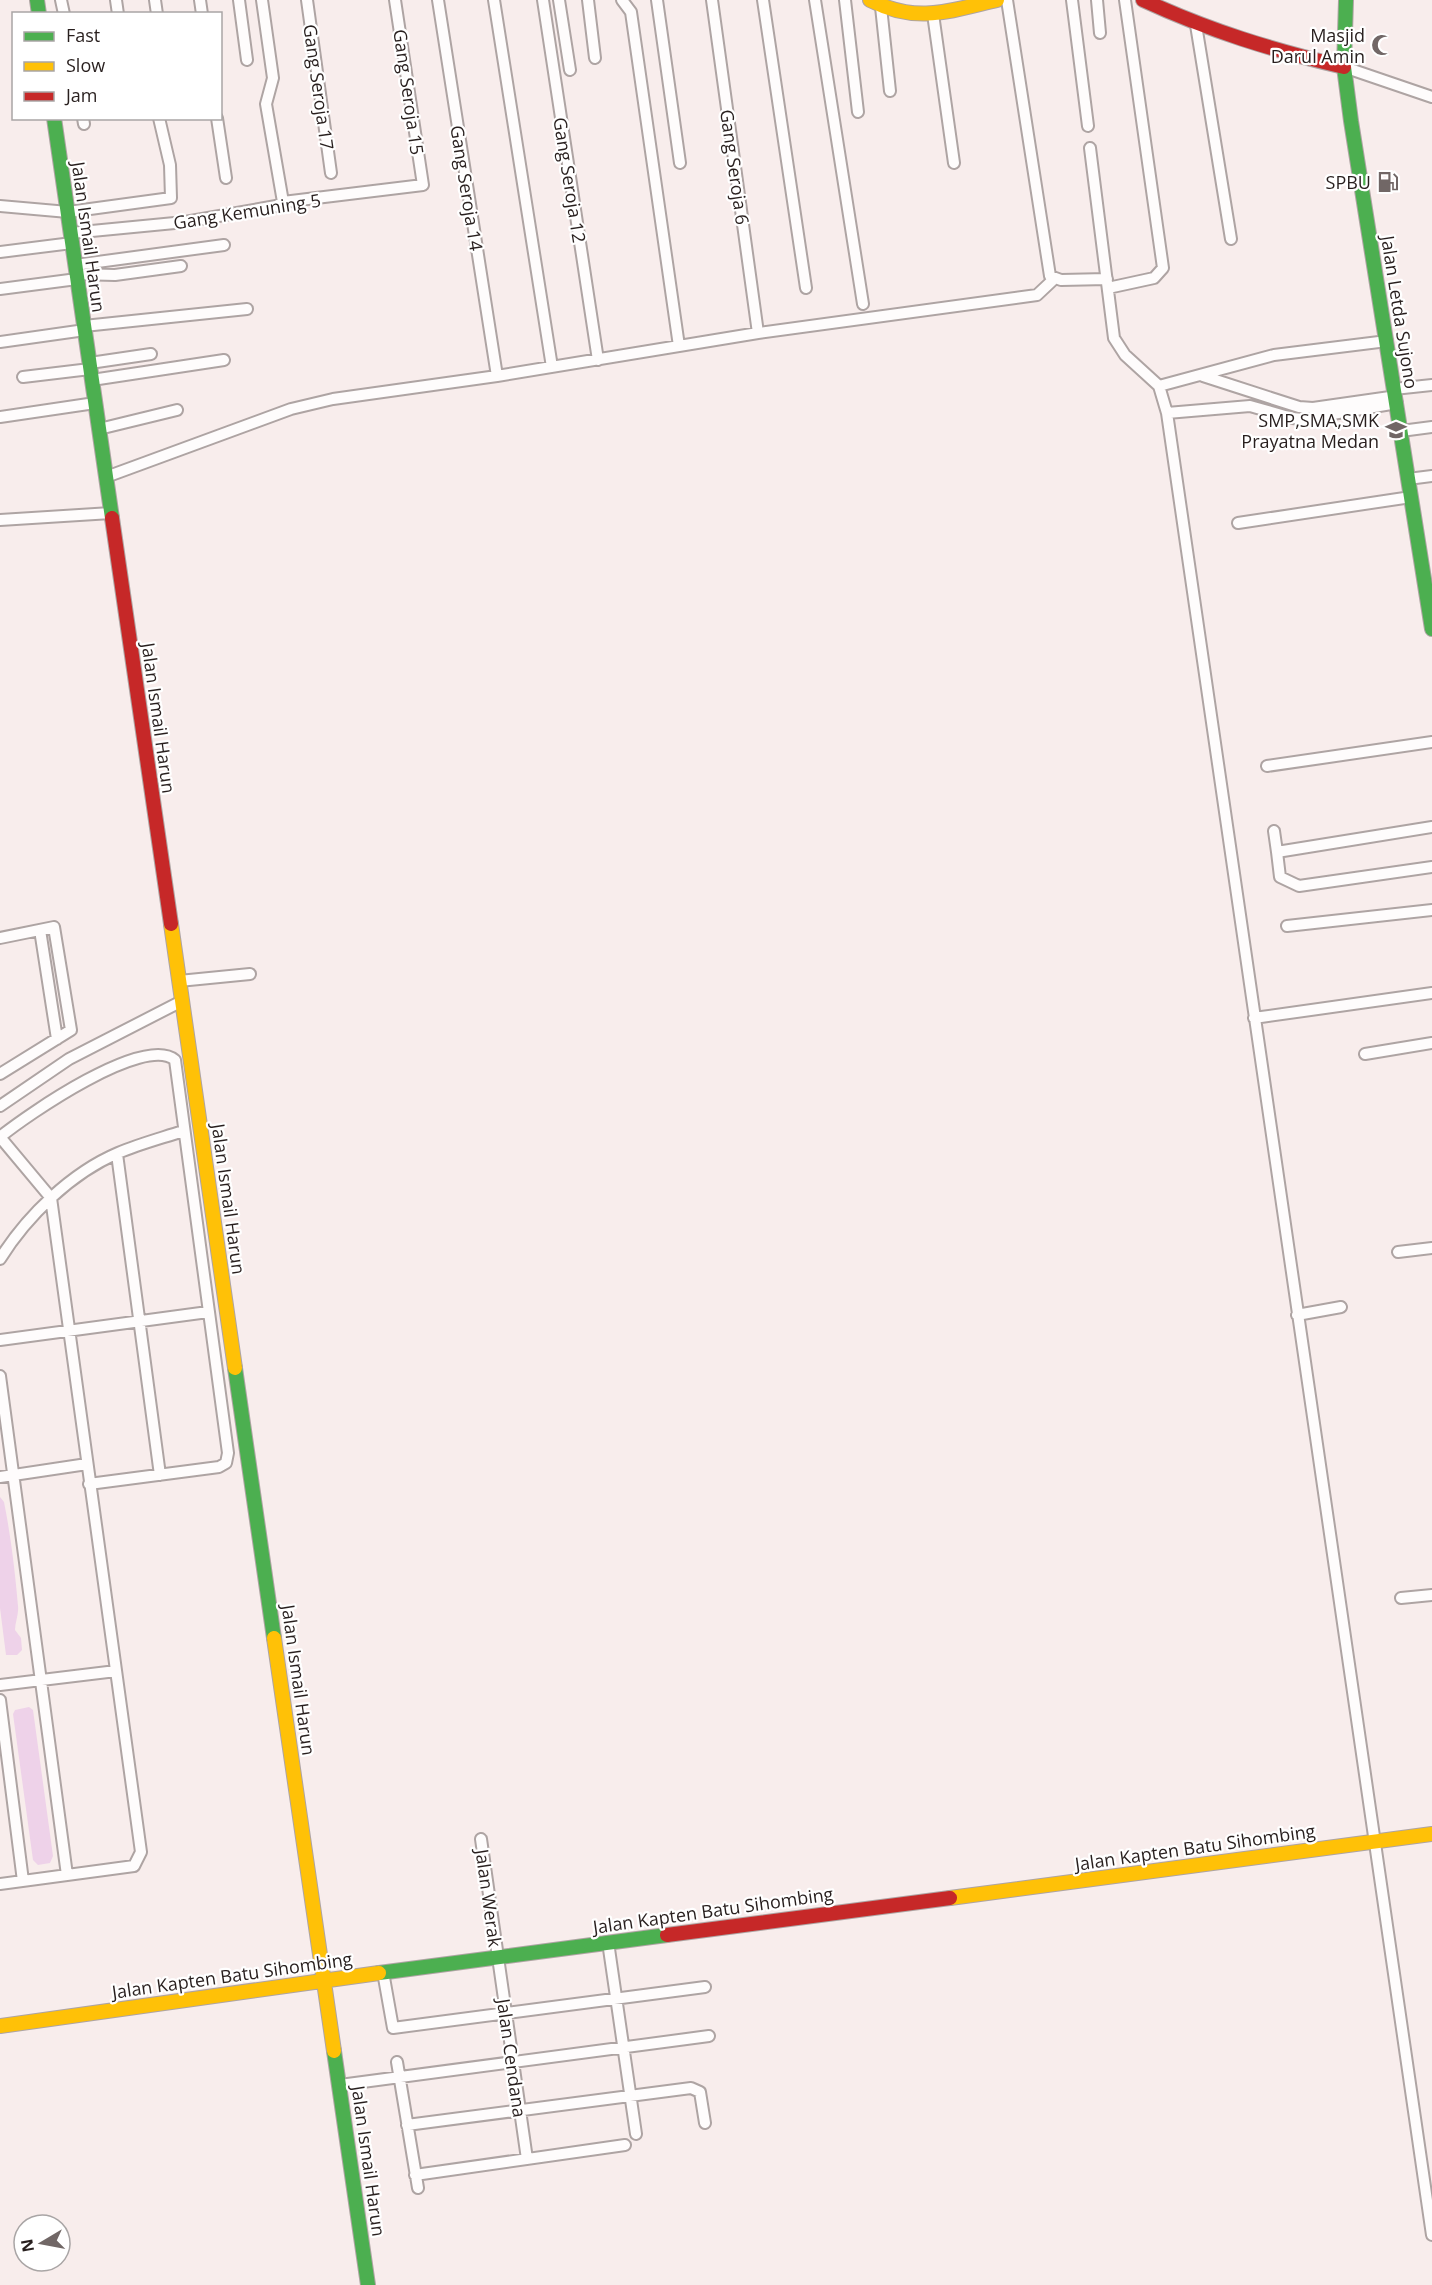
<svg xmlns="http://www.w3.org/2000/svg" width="1432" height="2285" font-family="'Open Sans',sans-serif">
	<rect width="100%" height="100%" fill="#f8edec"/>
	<path fill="#eed2e9" d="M0,1497l4,5c7,35 11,69 14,104 1,8 -3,16 -3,24l6,8 1,12 -5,5h-11l-6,-47z
		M29,1707l4,3 20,146 -3,7 -12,2 -5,-5 -20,-146 2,-4z"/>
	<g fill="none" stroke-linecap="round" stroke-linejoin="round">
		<defs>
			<path id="street" d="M61,0l3,14
				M116,0l2,14
				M155,0l2,14
				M200,0l2,14
				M239,0l8,60
				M262,0l11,78 -7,26 17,98
				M307,0l24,173
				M438,0l59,376
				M494,0l58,367
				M543,0l55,360
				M559,0l11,70
				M588,0l7,58
				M622,0l9,12 48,334
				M657,0l23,163
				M712,0l46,333
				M763,0l43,288
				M815,0l48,304
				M845,0l13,112
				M1007,0l43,276 11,4 46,-1
				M1072,0l16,126
				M1097,0l3,33
				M881,7l9,84
				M933,14l21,149
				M1196,25l35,214
				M1344,67l88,30
				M83,118l1,6
				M217,118l9,60
				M1090,148l24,190 11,17 34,31 8,27 265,1822
				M0,206l68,6 103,-14 -1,-33 -11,-47
				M71,233l114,-11 91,-16 7,-4 140,-17 -28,-185
				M0,252l72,-9
				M75,265l149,-20
				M77,274l38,1 66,-9
				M1108,288l46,-10 9,-10 -38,-268
				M0,289l77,-10
				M84,326l163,-17
				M0,342l85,-12
				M90,363l61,-9
				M1203,376l96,31 14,1 77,-11
				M23,377l67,-8
				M92,380l132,-20
				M1159,386l115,-31 113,-14
				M1394,389l38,-4
				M1167,413l83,-7 42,12 11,1 94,-16
				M0,417l95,-14
				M99,429l78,-19
				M1401,431l31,-4
				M106,477l185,-68 42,-10 164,-23 261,-43 279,-38 17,-16
				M1408,479l24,-3
				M0,520l111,-7
				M1238,523l173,-26
				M1267,766l165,-24
				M1274,831l3,21 155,-25
				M1277,852l3,25 19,9 133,-19
				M1287,926l145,-16
				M40,930l17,109
				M0,938l54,-11 17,103 -71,44
				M179,981l71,-7
				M1254,1018l178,-25
				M1365,1054l67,-11
				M0,1106l69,-47 113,-58
				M0,1137c27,-22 144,-103 175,-77l53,393 -2,10 -7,4 -130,17
				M117,1154l43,321
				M1398,1252l34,-4
				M0,1259c27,-43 71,-86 118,-106 21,-9 44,-15 65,-22
				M1297,1315l44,-8
				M0,1340l208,-28
				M0,1376l67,499
				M0,1477l87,-13
				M1401,1598l31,-3
				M0,1685l116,-14
				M0,1700l23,181
				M481,1839l46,320
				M0,1884l134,-18 7,-14 -90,-654 -51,-61
				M608,1942l28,192
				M383,1972l10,56 312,-41
				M397,2062l21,126
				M340,2085l369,-49
				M407,2125l284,-37 9,4 5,31
				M415,2175l210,-30"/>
			<path id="fast" d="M37,0l2,14
				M1346,0l-2,67 7,54 81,508
				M54,118l58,400
				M235,1368l39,270
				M379,1973l288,-38
				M334,2051l34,234"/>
			<path id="slow" d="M870,0c46,24 80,11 127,0
				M171,924l64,444
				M274,1638l60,413
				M950,1898l482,-64
				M0,2026l379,-53"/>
			<path id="jam" d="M1143,0c67,31 129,50 201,67
				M112,518l59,406
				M667,1935l283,-37"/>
		</defs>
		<use href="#street" stroke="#aea4a3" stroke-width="14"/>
		<use href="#fast" stroke="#aea4a3" stroke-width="16"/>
		<use href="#slow" stroke="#aea4a3" stroke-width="16"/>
		<use href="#jam" stroke="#aea4a3" stroke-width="16"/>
		<use href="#street" stroke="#fefcfc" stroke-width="10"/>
		<use href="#fast" stroke="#4caf50" stroke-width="14"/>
		<use href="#slow" stroke="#ffc107" stroke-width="14"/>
		<use href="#jam" stroke="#c62828" stroke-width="14"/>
	</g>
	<defs>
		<symbol id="mosque-bare" viewBox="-9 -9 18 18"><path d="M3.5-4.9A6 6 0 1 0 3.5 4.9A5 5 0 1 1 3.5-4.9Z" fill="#716766" stroke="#fff" stroke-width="2.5" paint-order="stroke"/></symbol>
		<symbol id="fuel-bare" viewBox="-9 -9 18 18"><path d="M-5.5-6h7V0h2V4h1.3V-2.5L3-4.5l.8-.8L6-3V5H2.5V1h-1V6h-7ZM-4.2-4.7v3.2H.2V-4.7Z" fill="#716766" stroke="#fff" stroke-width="2.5" paint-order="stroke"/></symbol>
		<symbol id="school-bare" viewBox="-9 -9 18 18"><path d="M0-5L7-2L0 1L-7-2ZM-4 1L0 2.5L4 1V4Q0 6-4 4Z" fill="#716766" stroke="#fff" stroke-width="2.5" paint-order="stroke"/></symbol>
	</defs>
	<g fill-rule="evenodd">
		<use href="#mosque-bare" x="1367" y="30" width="30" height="30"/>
		<use href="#fuel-bare" x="1373" y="167" width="30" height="30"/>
		<use href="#school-bare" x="1381" y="415" width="30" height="30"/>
	</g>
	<g text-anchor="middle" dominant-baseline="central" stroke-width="4.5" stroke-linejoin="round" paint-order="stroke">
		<g font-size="18" fill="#281f1e" stroke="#fff" text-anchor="end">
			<text x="1365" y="35">Masjid<tspan x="1365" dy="21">Darul Amin</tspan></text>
			<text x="1371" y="182">SPBU</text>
			<text x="1379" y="420">SMP,SMA,SMK<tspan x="1379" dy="21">Prayatna Medan</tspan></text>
		</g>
		<g font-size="18" fill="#281f1e" stroke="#fff">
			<text transform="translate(319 87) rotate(82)">Gang Seroja 17</text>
			<text transform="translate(409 92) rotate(82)">Gang Seroja 15</text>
			<text transform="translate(735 167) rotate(82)">Gang Seroja 6</text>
			<text transform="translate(570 180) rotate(81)">Gang Seroja 12</text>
			<text transform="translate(467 188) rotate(81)">Gang Seroja 14</text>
			<text transform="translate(247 211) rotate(-9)">Gang Kemuning 5</text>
			<text transform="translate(89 237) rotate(82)">Jalan Ismail Harun</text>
			<text transform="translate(1400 312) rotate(81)">Jalan Letda Sujono</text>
			<text transform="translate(159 718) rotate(82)">Jalan Ismail Harun</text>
			<text transform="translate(229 1199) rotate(82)">Jalan Ismail Harun</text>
			<text transform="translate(299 1680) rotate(82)">Jalan Ismail Harun</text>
			<text transform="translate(1195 1847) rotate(-8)">Jalan Kapten Batu Sihombing</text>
			<text transform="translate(489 1898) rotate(82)">Jalan Werak</text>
			<text transform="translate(713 1910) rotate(-8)">Jalan Kapten Batu Sihombing</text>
			<text transform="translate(232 1975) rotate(-8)">Jalan Kapten Batu Sihombing</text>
			<text transform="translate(512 2058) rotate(82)">Jalan Cendana</text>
			<text transform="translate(369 2161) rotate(82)">Jalan Ismail Harun</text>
		</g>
	</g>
	<rect x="12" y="12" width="210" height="108" fill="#ffffff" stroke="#a9a5a5" stroke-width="1.5"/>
	<rect x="24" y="32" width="30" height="9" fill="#4caf50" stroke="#a9a5a5" stroke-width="1.5"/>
	<text x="66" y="42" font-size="18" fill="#281f1e">Fast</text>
	<rect x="24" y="62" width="30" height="9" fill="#ffc107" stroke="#a9a5a5" stroke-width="1.5"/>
	<text x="66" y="72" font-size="18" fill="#281f1e">Slow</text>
	<rect x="24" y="92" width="30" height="9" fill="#c62828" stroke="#a9a5a5" stroke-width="1.5"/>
	<text x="66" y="102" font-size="18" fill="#281f1e">Jam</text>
	<g transform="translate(42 2243) rotate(260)"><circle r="28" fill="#ffffff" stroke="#a9a5a5" stroke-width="1.5"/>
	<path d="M0-4.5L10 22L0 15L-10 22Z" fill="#716766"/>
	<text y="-9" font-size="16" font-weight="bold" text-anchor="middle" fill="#281f1e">N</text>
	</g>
</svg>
